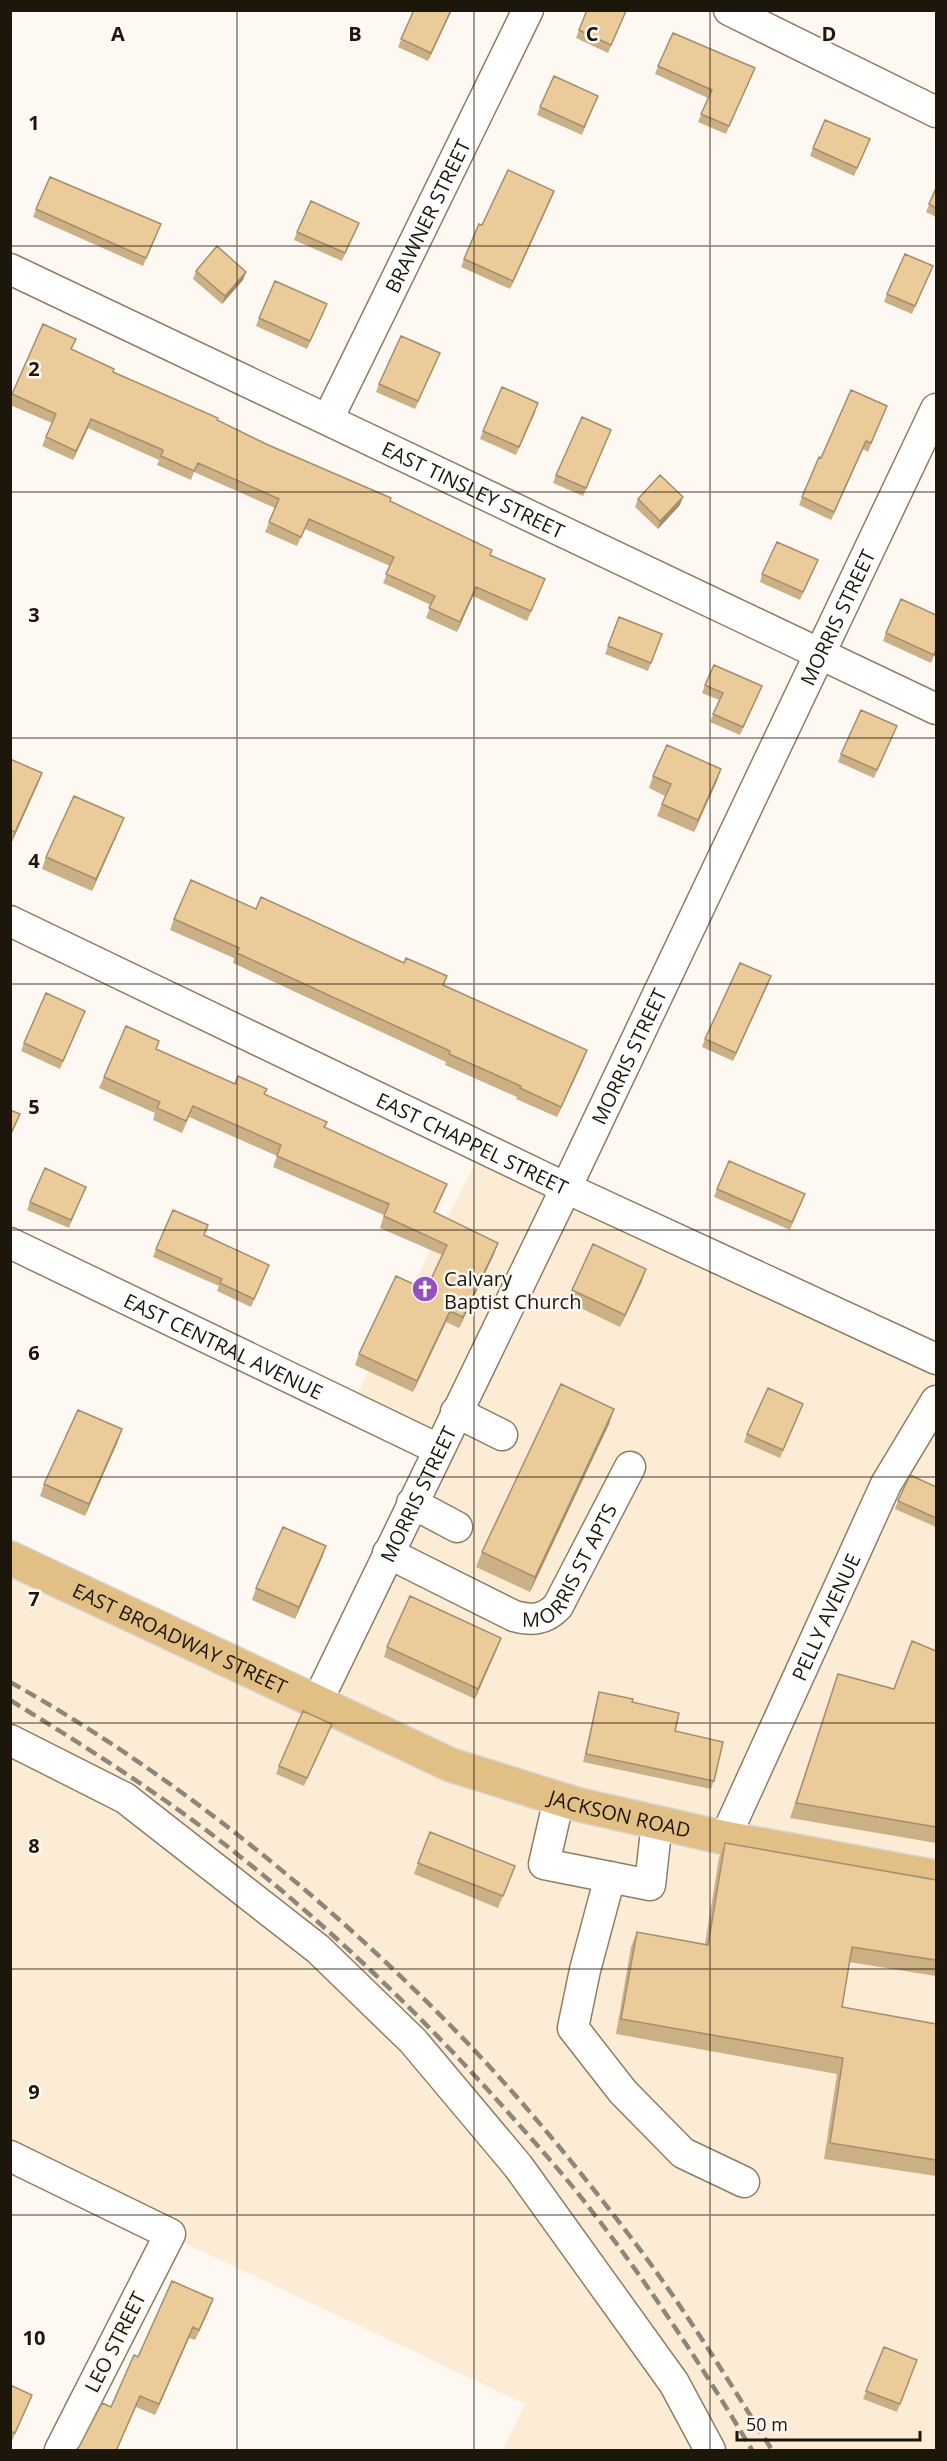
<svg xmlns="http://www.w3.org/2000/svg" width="947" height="2461" font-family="'Open Sans',sans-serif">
	<rect width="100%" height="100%" fill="#fdf8f2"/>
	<path fill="#fcecd6" d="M480,1154l456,208v1088h-433l22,-46 -514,-243 -1,-596 301,140 120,-256 -80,-43z"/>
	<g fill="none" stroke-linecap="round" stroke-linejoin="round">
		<defs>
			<g id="minor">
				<path d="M729,10l207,102"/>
				<path id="s1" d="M10,269l926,440"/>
				<path id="s2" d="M328,419l200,-409"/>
				<path id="s3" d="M10,921l556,267 370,171"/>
				<path id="s4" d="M10,1243l428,206"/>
				<path d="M456,1412l46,23"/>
				<path d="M412,1503l45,24"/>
				<path id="s5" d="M388,1553l126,63c18,5 31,4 44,-10l72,-139"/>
				<path id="s6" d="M317,1702l249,-514 370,-779"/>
				<path d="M10,1740l115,58 193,151 95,92 105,125 156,217 36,67"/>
				<path d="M559,1799l-15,65 106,21 7,-63"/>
				<path id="s7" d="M725,1838l161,-354 50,-83"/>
				<path d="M610,1877l-25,93 -12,58 50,64 60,61 61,29"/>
				<path d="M10,2156l160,78 -110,216"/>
			</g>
			<g id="major">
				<path id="s8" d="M10,1558l441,207 125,39 149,34 211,39"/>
			</g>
		</defs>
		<use href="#minor" stroke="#917e62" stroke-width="33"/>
		<use href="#major" stroke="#d6d5d3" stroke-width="36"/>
		<use href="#minor" stroke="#fff" stroke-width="30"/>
		<use href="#major" stroke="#e1bf85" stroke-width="33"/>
		<path stroke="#8c867d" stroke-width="4.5" stroke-dasharray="12 6" stroke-linecap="butt" d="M10,1682c161,90 312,213 441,344 64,65 123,137 178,209 53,69 97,142 143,215
			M10,1700c76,47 152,95 222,150 95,75 184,160 265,250 32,36 65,72 94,110 59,76 112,158 161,240"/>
	</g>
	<path fill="#cbaf85" d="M414,10h38l-24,51 -30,-14z
		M623,19l-15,34 -32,-15 3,-8z
		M658,66l97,2 -29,66 -28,-12 10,-24 -53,-24z
		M598,96l-16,39 -45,-20 3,-8z
		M870,139l-16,37 -44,-20 3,-8z
		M936,188v29l-10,-5z
		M551,199l-41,90 -49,-22 3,-8 18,-34z
		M36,209l122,23 -15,34 -110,-49z
		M359,223l-17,38 -48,-21 3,-8z
		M933,266l-21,48 -28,-12 3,-8z
		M196,271l50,1 -3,8 -21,24 -29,-25z
		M324,312l-17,37 -51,-23 3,-8z
		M43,324l29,25 41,23 277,129 101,54 54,24 -18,42 -54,-25 -16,36 -31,-14 5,-13 -48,-22 7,-17 -85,-37 -8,17 -32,-14 10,-24 -81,-36 -3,8 -34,-15 2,-5 -71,-32 -15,32 -31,-14 10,-23 -42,-18v-7z
		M437,361l-22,48 -39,-17 3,-8z
		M536,411l-20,44 -36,-16 3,-8z
		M884,414l-16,38 -5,-3 -32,71 -32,-15 3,-8 19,-39z
		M611,430l-28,66 -30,-13 3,-8z
		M638,499l42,6 -22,24 -23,-22z
		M815,568l-15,32 -40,-18 2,-8z
		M619,617l43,17 -14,37 -43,-17z
		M886,633l50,18 -5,12 -48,-22z
		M705,685l54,9 -19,41 -30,-13 9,-22 -17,-7z
		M897,726l-23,52 -36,-16 3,-8z
		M10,759l32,14 -31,71h-1z
		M721,769l-27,63 -37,-16 8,-20 -16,-8 4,-12z
		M119,830l-27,61 -50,-22 4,-12z
		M256,909l148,54 43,13 -4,9 144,65 -30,67 -41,-18 1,-2 -72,-32 1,-3 -213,-99 1,-5 -64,-28 4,-11z
		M768,984l-35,77 -31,-14 3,-8z
		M82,1019l-22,50 -39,-18 3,-8z
		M156,1049l79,35 30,11 60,33 122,56 -12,28 63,31 -4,11 -35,74 -13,-6 -33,70 -58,-27 4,-11 67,-64 16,-35 -62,-27 4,-13 -111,-48 4,-11 -88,-39 -7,16 -29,-13 2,-7 -56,-25 5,-11z
		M86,1187l-17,41 -42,-18 3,-8z
		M717,1189l85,13 -12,28 -76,-33z
		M204,1235l65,30 -18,42 -34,-16 2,-5 -66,-29 3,-8z
		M642,1281l-22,46 -52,-25 4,-12z
		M803,1404l-23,54 -36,-16 3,-8z
		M614,1409l-5,15 -79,168 -54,-25 6,-15z
		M122,1429l-4,12 -33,75 -45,-20 4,-12z
		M936,1487v40l-41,-18 3,-8z
		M326,1546l-31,73 -43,-19 4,-12z
		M501,1638l-26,61 -91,-42 3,-10z
		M936,1651v192l-146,-25 48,-144 56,15z
		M599,1692l33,10 43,29 39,50 -3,8 -128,-27 14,-62z
		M332,1724l-28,62 -28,-12 3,-8z
		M725,1843l211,37v96l-87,-14 -7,45 94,17v152l-112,-17 13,-85 -221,-40 15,-87 6,-15 68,12 14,-86z
		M418,1863l97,3 -17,42 -84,-34z
		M209,2310l-14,30 -6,-2 -34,77 -19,-8 -57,40 32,-40 27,-50z
		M884,2347l33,13 -20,52 -34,-13z
		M10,2385l22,10 -20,46 -2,-1z"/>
	<path fill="#a58e6c" d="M451,10h1l-24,51 3,-8z
		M554,191l-3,8 -41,90 3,-8z
		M246,272l-3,8 -21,24 3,-8z
		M91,419l-3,9 -15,32 3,-9z
		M866,441l-3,8 -32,71 3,-8z
		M683,497l-3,8 -22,24 2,-8z
		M476,587l-3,9 -16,36 3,-10z
		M721,769l-4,12 -23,51 4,-12z
		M42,773l-4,11 -27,60 4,-12z
		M124,818l-5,12 -27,61 4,-12z
		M771,976l-3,8 -35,77 3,-8z
		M587,1050l-4,11 -26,56 4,-10z
		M498,1243l-4,11 -35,74 4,-11z
		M646,1269l-4,12 -22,46 5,-12z
		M450,1311l-4,11 -33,70 4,-11z
		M614,1409l-5,15 -79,168 5,-15z
		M122,1429l-4,12 -33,75 4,-12z
		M326,1546l-4,12 -27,61 4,-12z
		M501,1638l-4,11 -22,50 3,-10z
		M213,2299l-4,11 -14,30 4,-10z
		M193,2327l-4,11 -34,77 4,-11z
		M140,2396l-4,11 -20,44z"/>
	<path fill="#eccb9b" stroke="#a58e6c" stroke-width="1.5" d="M414,10h37l-20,43 -30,-14z
		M587,10l39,1 -15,34 -32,-15z
		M673,33l82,35 -26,58 -28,-12 11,-24 -54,-24z
		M554,76l44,20 -14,31 -44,-20z
		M825,120l45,19 -13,29 -44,-20z
		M508,170l46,21 -41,90 -49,-22 15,-35 3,1z
		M50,177l111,47 -15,34 -110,-49z
		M936,188v20l-7,-4z
		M311,201l48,22 -14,30 -48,-21z
		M217,246l29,26 -21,24 -29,-25z
		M905,254l28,12 -18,40 -28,-12z
		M275,281l52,23 -17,37 -51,-23z
		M43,324l33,15 -5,10 43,20 -1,3 105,46 -1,2 49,24 125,54 -1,3 102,49 -2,5 55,24 -14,32 -55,-24 -16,35 -31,-14 6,-12 -49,-22 8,-17 -85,-38 -8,18 -32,-15 10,-23 -81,-36 -4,8 -33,-15 2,-6 -72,-31 -15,32 -30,-14 10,-23 -44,-20z
		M401,336l39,17 -22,48 -39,-17z
		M502,387l36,16 -19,44 -36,-16z
		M851,390l36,16 -16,37 -5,-2 -32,71 -32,-15 17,-40 2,1z
		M582,417l29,13 -25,58 -30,-13z
		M660,475l23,22 -23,24 -22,-22z
		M777,542l41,18 -15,32 -41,-18z
		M901,599l35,16v35l-2,5 -48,-22z
		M619,617l43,17 -11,29 -43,-17z
		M714,665l48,21 -19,41 -30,-13 10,-21 -18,-8z
		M861,710l36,16 -20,44 -36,-16z
		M667,745l54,24 -23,51 -36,-16 9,-20 -18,-8z
		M10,759l32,14 -27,59 -5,-2z
		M74,796l50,22 -28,61 -50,-22z
		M191,880l65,29 5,-12 143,66 2,-5 41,18 -4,9 144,65 -26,57 -41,-19 1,-2 -72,-32 1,-3 -213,-98 2,-5 -65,-29z
		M740,963l31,13 -35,77 -31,-14z
		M46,993l39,18 -22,50 -39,-18z
		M126,1026l33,15 -3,8 79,35 3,-8 29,13 -3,5 63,28 -3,5 123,57 -13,28 64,31 -35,74 -13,-6 -33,70 -58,-27 37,-78 30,14 21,-45 -63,-29 5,-12 -112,-48 4,-11 -88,-39 -7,15 -29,-13 3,-6 -56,-25z
		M10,1110l10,4 -10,22z
		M729,1161l76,33 -13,28 -75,-33z
		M45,1168l41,19 -15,33 -41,-18z
		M173,1210l35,15 -4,10 65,30 -15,34 -34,-16 2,-4 -66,-30z
		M593,1244l53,25 -21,46 -53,-25z
		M561,1384l53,25 -79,168 -53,-25z
		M768,1388l35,16 -20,46 -36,-16z
		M78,1410l44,19 -33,75 -45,-20z
		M910,1475l26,12v31l-38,-17z
		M283,1527l43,19 -27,61 -43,-19z
		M410,1596l91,42 -23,51 -91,-42z
		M912,1641l24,10v176l-140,-24 42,-129 56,15z
		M599,1692l34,7 -1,3 47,11 -4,18 48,11 -9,39 -128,-27z
		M303,1711l29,13 -25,54 -28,-12z
		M430,1832l85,34 -12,30 -85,-33z
		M725,1843l211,37v80l-84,-13 -10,60 94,17v136l-106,-17 13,-85 -222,-39 16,-87 71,13z
		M172,2281l41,18 -14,31 -6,-3 -34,77 -19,-8 -24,55h-41l4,-4 23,-44 9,4 23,-52 4,2z
		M884,2347l33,13 -17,44 -34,-13z
		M10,2385l22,10 -17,38 -5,-2z"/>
	<path fill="none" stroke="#1d160a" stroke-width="1.5" stroke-opacity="0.55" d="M237,10v2440M474,10v2440M710,10v2440M10,246h926M10,492h926M10,738h926M10,984h926M10,1230h926M10,1477h926M10,1723h926M10,1969h926M10,2215h926"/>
	<defs>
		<symbol id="church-disc" viewBox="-11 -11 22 22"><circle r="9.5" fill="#954fc3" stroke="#fdf8f2"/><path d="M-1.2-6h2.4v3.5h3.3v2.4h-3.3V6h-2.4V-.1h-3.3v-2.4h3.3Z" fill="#fff"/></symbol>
	</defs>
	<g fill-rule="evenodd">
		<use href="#church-disc" x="410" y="1274" width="30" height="30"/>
	</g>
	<g text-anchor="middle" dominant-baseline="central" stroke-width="5" stroke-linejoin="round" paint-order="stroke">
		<g font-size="20" fill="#1d160a" stroke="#fdf8f2">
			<text stroke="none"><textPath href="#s2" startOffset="226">BRAWNER STREET</textPath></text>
			<text stroke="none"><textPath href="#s1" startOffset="513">EAST TINSLEY STREET</textPath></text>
			<text stroke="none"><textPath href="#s6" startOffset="1203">MORRIS STREET</textPath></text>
			<text stroke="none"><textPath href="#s6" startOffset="717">MORRIS STREET</textPath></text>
			<text stroke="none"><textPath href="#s3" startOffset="513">EAST CHAPPEL STREET</textPath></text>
			<text stroke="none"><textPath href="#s4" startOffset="237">EAST CENTRAL AVENUE</textPath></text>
			<text stroke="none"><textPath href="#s6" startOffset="231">MORRIS STREET</textPath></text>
			<text stroke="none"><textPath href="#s5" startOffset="226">MORRIS ST APTS</textPath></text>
			<text stroke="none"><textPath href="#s7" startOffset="243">PELLY AVENUE</textPath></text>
			<text stroke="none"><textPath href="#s8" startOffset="188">EAST BROADWAY STREET</textPath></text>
			<text stroke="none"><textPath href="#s8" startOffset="663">JACKSON ROAD</textPath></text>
			<text transform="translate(115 2342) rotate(-63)">LEO STREET</text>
		</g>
		<g font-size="20" fill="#1d160a" stroke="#fdf8f2" text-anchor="start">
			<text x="444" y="1278">Calvary<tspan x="444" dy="23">Baptist Church</tspan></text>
		</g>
	</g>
	<g font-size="20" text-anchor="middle" font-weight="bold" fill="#1d160a" stroke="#fdf8f2" stroke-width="5" stroke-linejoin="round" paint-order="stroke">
		<text x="118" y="41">A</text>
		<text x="355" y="41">B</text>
		<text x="592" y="41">C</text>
		<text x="829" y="41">D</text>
		<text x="34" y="130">1</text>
		<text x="34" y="376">2</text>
		<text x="34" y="622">3</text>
		<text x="34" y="868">4</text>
		<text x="34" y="1114">5</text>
		<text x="34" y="1360">6</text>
		<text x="34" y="1606">7</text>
		<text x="34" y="1853">8</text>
		<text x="34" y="2099">9</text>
		<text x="34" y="2345">10</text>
	</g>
	<rect width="947" height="2461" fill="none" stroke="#1d160a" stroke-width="24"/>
	<path d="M737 2431v9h183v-9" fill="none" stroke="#1d160a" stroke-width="3"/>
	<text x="746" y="2431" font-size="18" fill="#1d160a" stroke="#fdf8f2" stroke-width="4.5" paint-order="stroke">50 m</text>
</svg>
